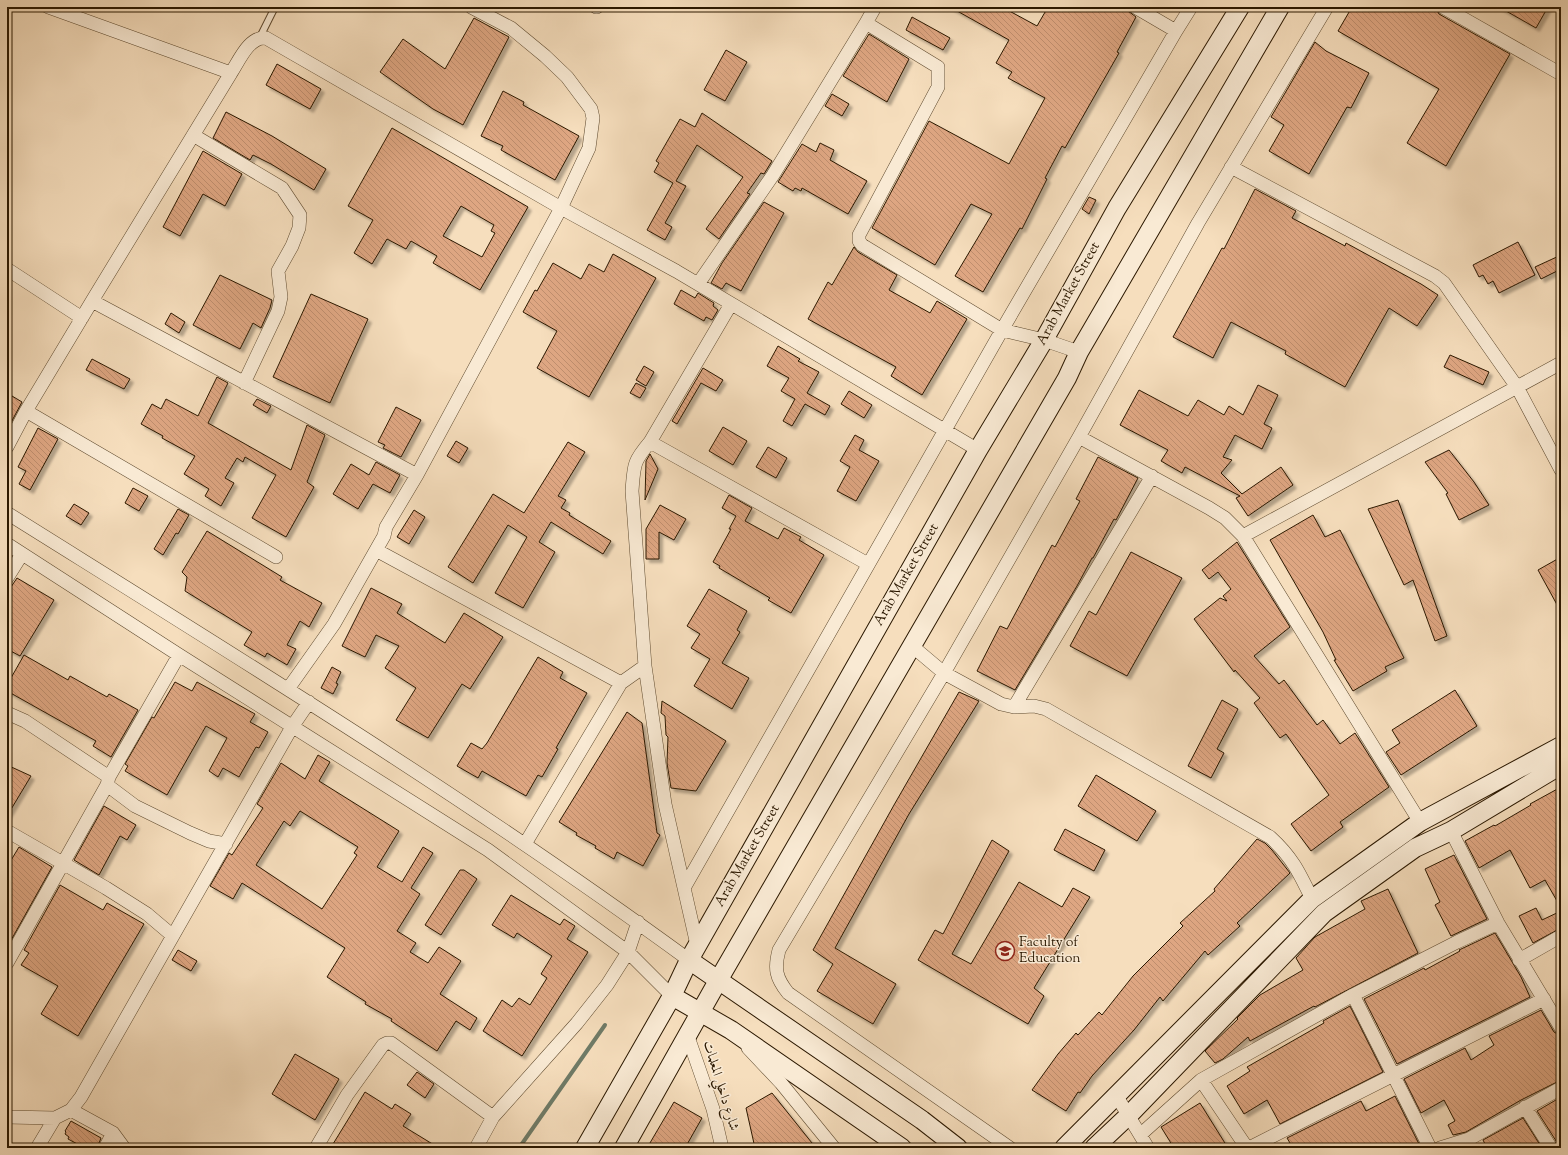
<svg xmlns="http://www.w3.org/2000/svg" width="1568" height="1155" font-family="'Sorts Mill Goudy',Amiri,serif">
	<defs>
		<pattern id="building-back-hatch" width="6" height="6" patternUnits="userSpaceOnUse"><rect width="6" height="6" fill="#dea682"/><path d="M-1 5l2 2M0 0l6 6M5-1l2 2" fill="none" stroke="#bf8e6e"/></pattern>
		<filter id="shadow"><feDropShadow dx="3.5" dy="3.5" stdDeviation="1" flood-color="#0004"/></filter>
	</defs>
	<rect width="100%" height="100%" fill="#f6debd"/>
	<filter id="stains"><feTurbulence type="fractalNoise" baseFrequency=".005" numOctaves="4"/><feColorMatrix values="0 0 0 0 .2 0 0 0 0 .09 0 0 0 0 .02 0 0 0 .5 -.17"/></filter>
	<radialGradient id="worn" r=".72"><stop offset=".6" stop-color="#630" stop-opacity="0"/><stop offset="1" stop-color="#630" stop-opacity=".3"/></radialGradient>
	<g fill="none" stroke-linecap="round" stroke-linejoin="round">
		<path stroke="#6f7b67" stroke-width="4" d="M519,1148l86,-123"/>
	</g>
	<path fill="url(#building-back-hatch)" stroke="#2b1800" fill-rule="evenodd" filter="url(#shadow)" d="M950,7h52l35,19 11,-19h79l1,4 8,6 -19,35 2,1 -54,95 -3,-2 -17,32 2,1 -25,50 -2,-1 -37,64 -28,-16 37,-62 -21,-10 -36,61 -63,-37 57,-107 80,43 36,-66 -37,-20 4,-6 -16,-9 13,-23z
		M1352,7h83l4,7 71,40 -64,112 -39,-23 32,-54 -101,-58z
		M1499,7h49l-12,21z
		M912,17l38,21 -7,12 -37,-20z
		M474,18l35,19 -46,88 -30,-16 -53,-37 23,-33 42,30z
		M869,34l40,25 -22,43 -44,-26z
		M1315,42l11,9 43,22 -18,35 -4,-1 -38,67 -40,-23 15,-26 -13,-8z
		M726,50l21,12 -22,39 -21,-11z
		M277,64l44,25 -11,20 -44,-24z
		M503,91l21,11 -1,3 56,31 -24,44 -54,-30 2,-4 -22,-10z
		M832,94l17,10 -7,12 -17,-10z
		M226,112l46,24 54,33 -12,21 -43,-26 -18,-9 -3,5 -37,-22z
		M702,113l70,48 -8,13 -3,-1 -14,20 3,1 -31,45 -13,-10 37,-52 -46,-32 -21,36 10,5 -21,37 7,4 -7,13 -18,-10 26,-47 -19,-11 5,-9 -3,-2 24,-42 15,8z
		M392,128l136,79 -48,83 -47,-27 4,-7 -26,-15 -5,8 -19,-10 -15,25 -18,-11 19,-33 -25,-14zM461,206l33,19 -3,6 4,2 -13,24 -39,-21z
		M820,143l14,7 -4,10 37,21 -19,33 -46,-26 -1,3 -6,-3 -2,3 -15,-9 24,-38 14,8z
		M203,151l39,23 -17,32 -22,-12 -23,42 -17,-9z
		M1255,189l41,22 -4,7 53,28 1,-3 75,41 17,11 -21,31 -28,-18 -44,79 -60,-33 1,-3 -55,-29 -18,36 -40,-21 49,-89 2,1z
		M1089,197l7,3 -7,14 -7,-5z
		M764,202l20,11 -43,78 -15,-8 -4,6 -11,-6 11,-20z
		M1518,242l17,33 -36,18 -6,-12 -5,3 -5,-9 -4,2 -6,-12z
		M854,247l4,5 39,23 -8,15 41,23 7,-12 30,18 -45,76 -31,-19 5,-9 -88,-48 20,-37 4,3z
		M613,254l43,24 -67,119 -52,-29 20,-37 -34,-19 12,-22 2,1 16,-28 28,16 8,-15 15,8z
		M1561,255v14l-20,10 -6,-12z
		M220,275l52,25 -2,8 -9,20 -8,-5 -13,26 -47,-24z
		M681,290l14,8 3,-5 16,10 -1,3 5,4 -6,10 -6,-3 -2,4 -30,-17z
		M311,294l57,25 -38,84 -57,-26z
		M171,313l14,9 -6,11 -14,-9z
		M778,346l22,13 -2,2 21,11 -12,21 23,13 -5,9 -20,-11 -13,22 -9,-5 12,-22 -14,-8 8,-13 -22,-12z
		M1450,355l39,17 -6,13 -39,-18z
		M92,359l38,20 -6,10 -38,-19z
		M644,366l10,6 -8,14 -10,-6z
		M703,368l20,12 -7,11 -15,-8 -24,41 -5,-3z
		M217,377l11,6 -20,40 83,47 16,-45 18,10 -18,47 7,5 -28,50 -34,-19 24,-43 -31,-18 -2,5 -6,-4 -12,20 9,5 -13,23 -16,-10 4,-7 -25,-15 11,-18 -33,-18 1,-2 -22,-12 11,-20 9,5 5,-10 32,17z
		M636,383l10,5 -6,10 -10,-5z
		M1258,385l20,10 -14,29 8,4 -10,21 -27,-14 -12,22 9,3 -11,13 21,21 39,-27 12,18 -45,31 -12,-18 4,-2 -55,-29 -3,6 -21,-12 7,-11 -48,-25 19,-35 49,26 10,-16 26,15 5,-9 14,9z
		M849,391l23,14 -8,13 -23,-14z
		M7,393l15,9 -15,28z
		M257,399l14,7 -4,7 -14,-8z
		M396,407l25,13 -20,37 -18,-9 2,-3 -7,-3z
		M723,427l24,14 -14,24 -24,-14z
		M38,428l20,11 -28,51 -11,-6 7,-13 -8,-4z
		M855,435l9,5 -5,10 20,11 -23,40 -19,-10 13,-24 -10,-6z
		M456,441l12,7 -9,15 -12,-7z
		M568,442l17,10 -27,44 8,4 -5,8 9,5 -1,2 42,26 -8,13 -52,-32 -12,20 16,10 -32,56 -28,-15 32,-56 -19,-12 -35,58 -25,-16 45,-73 31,19z
		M768,447l19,11 -11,20 -20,-11z
		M1449,450l25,32 15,23 -30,15 -13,-26 2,-1 -23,-31z
		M650,454l8,15 -13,31 1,-39z
		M1098,457l40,21 -22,42 -2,-1 -21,39h-1l-15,28 -62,104 -38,-19 23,-45 7,3 45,-84 3,2 25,-46 -4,-2z
		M376,462l24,13 -10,18 -17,-9 -15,25 -25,-15 18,-30 18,11z
		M133,488l15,8 -9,15 -14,-8z
		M729,495l23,13 -7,13 33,18 6,-11 17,9 -2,3 25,15 -33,58 -23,-13 2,-2 -51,-30 1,-2 -7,-4 18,-33h-2l7,-13 -14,-8z
		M1398,500l49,136 -12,5 -22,-61 -9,5 -36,-76z
		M74,504l15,9 -8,12 -15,-9z
		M660,505l26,14 -12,21 -15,-8v27h-13v-30z
		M178,509l11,6 -11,19 -2,-1 -13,22 -9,-6z
		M414,510l11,7 -16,27 -12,-7z
		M1313,515l12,22 15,-7 64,128 -19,9 2,4 -34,20 -19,-31h2l-13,-28 -53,-92z
		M207,531l75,46 -2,3 42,23 -13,24 -9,-6 -13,24 9,4 -9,16 -20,-12 -2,4 -21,-12 8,-13 -67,-41 2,-14 -5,-5z
		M1237,542l53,85 -36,29 25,28 5,-4 33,45 6,-5 17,24 15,-11 34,54 -49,35 3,5 -32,24 -20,-27 38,-29 -43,-61 -6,4 -26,-35 6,-5 -25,-28 -1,2 -40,-53 26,-21 7,3 -4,-5 8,-7 -13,-17 -9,7 -7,-9z
		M1131,552l51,26 -55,98 -57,-30 19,-35 7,4z
		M1561,557v55l-23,-42z
		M17,578l37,22 -34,56 -13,-7v-56z
		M371,588l31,16 -5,9 48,30 19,-30 39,24 -33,52 -8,-5 -34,54 -32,-18 20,-32 -31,-20 14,-22 -23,-11 -11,22 -23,-11z
		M709,589l38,22 -10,19 3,2 -18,31 27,15 -17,31 -38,-23 16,-27 -19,-11 9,-14 -13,-8z
		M24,655l44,25 2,-4 37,21 2,-3 29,16 -27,47 -18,-11 3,-5 -89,-50v-6z
		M538,657l25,15 -3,6 27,15 -31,55 2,1 -16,28 -4,-2 -12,21 -44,-25 -4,7 -21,-12 14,-23 11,6 5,-6z
		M332,667l9,5 -5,11 2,1 -5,10 -12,-6z
		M175,682l17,9 5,-9 31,17 27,15 -5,8 18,10 -9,16 -3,-1 -17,30 -16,-9 -5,9 -9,-6 18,-33 -21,-12 -39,69 -42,-24 3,-5 -3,-2 27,-47 2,1z
		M1455,690l22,36 -76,49 -15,-23 14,-9 -8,-13z
		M959,692l20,9 -70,113 -74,134 61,36 -23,40 -56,-33 16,-27 -20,-14 81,-145z
		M1222,700l16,9 -21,40 7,4 -13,25 -23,-12z
		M662,701l64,40 -30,50 -25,-3 -4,-25 1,-26 -2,-2 -1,-19 -4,-3z
		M627,712l15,11 15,110 3,2 -17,31 -26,-14 -3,7 -19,-11 1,-2 -20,-11 1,-2 -18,-11z
		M318,755l12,7 -11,19 80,50 -22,36 25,15 21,-35 10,6 -22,35 9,6 -23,37 19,12 -6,9 18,11 11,-16 22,14 -21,33 37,24 -7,12 -14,-9 -19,30 -46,-30 1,-2 -27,-15 1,-2 -39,-25 18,-29 -103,-65 -9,16 -23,-13 19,-33 3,2 31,-47 -6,-4 24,-41 24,16zM300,811l58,36 -4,6 3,2 -35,54 -66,-44 28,-44 6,5z
		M7,765l24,11 -24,40z
		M1096,775l60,36 -19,30 -59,-35z
		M1561,787v121l-16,-28 -15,8 -20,-38 -31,18 -14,-27 29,-16 1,1 36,-21 -1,-1z
		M104,806l32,19 -9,15 -7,-4 -21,39 -25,-15z
		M1065,829l40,21 -11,21 -40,-21z
		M1257,839l8,4 7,7 18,23 -53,50 3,3 -32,29 -3,-4 -42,50 -3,-4 -26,33 -42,46 -12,17 -2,-1 -12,19 -34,-21 26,-36 18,-21 2,2 21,-23 3,3 31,-39 50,-50 -3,-3 35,-32 -1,-2z
		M992,840l17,11 -57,103 19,10 48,-82 43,25 11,-19 17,9 -56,91 10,8 -16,28 -110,-64 17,-30 8,4z
		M19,847l33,20 -42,75 -3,-2v-73z
		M1454,855l33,64 -36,17 -16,-31 5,-3 -15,-33z
		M460,870h4l13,9 -36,56 -16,-10z
		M60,885l43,25 4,-7 37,21 -66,112 -37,-22 17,-28 -37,-21 8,-12 -5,-3z
		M1388,889l30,64 -103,54 -1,-1 -64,35 -2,-4 -25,22 -8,4 -10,-12 33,-32 -1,-1 23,-23 43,-25 -7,-12 19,-21 50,-28 -4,-8z
		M511,895l49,30 4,-6 11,7 -8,13 21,13 -66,104 -39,-25 19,-31 10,7 7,-9 11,7 17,-27 -6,-4 11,-18 -35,-23 -3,5 -22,-13z
		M1536,908l6,12 19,-9v17l-28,15 -14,-27z
		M1495,933l26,44 9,20 -133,67 -33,-65 60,-31 1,2 35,-19 -1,-1z
		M178,950l19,11 -6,10 -19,-11z
		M1350,1006l33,66 -103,52 -13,-24 -23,14 -17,-28 23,-15 -3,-4 77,-44 -1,-2z
		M1541,1010l13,22 7,4v44l-40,20 -55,32 -13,3 -5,-10 7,-4 -11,-21 -23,13 -17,-34 61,-31 6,12 23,-15 -5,-9z
		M295,1054l44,25 -24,41 -43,-26z
		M417,1072l17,12 -9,14 -18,-13z
		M365,1092l27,17 3,-5 16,10 -8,12 36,22h-100l-6,-4z
		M772,1093l44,55h-61l-9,-40z
		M1395,1096l24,48 -6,4h-120l-6,-10 74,-37 5,10z
		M1561,1097v51h-2l-1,-4 -21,-33z
		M674,1102l28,16 -17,30h-38z
		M1200,1103l28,45h-54l-13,-21z
		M1523,1118l19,30h-55l-4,-8z
		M71,1121l30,17 -4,10h-12l-17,-9 1,-2 -4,-3 1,-2 -1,-1z"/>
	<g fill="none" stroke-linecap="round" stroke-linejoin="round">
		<defs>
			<path id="lane" d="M260,37l15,-30"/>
			<path id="street" d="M48,7l183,66
				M596,7h1
				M875,7l-9,16 72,44v20l-79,148v6l3,4 140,85 42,10 35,12
				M1135,7l41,24
				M1443,7l118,67
				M193,135l89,53 18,27 -1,13 -7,18 -14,25 3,26 -3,14 -34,72
				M1231,167l204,109 9,7 73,104 44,-24
				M7,269l75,49
				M698,284l75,-109 93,-152
				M92,301l325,174
				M26,411l250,146
				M1079,437l130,71 16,10 18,18 177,286
				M650,442l81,-138
				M7,447l19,-36 66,-110 139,-228c8,-12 18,-37 35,-35l295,170 115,63 302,179
				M7,513c230,144 462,286 682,447
				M1243,536l274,-149 44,83
				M7,544l172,111 309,195 140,102 44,44
				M376,550l245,133
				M7,578l15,-24
				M912,646l32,27 57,31 13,3 20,-1 12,3 224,128c22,20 29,35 42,62
				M288,689l46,-65 50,-88 2,-9 31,-52 144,-267 28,-60 4,-30 -2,-9 -24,-32 -22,-21 -34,-28 -40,-21
				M1014,707l138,-231
				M7,713l18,8 84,56
				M107,785l28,21 55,27 19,8 17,3
				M7,831l99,57 41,26 26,22
				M1451,831l47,92 63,105
				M525,844l96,-161 24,-17
				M684,888l318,-558 174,-299 15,-24
				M697,945l-32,-141 -20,-138 -13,-175c2,-26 1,-29 18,-49l218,122
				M1519,960l42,-24
				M7,963l100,-178 2,-8 70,-122
				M1353,995l77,153
				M687,1034l26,75 9,39
				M748,1048l33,35 53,65
				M1201,1080l46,68
				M1116,1095l32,53
				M1525,1107l26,41
				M71,1110l42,23 11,15
				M7,1117l48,1
				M1140,1135l61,-55 152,-85 104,-53 41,-19
				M37,1148l18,-30 16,-8 10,-13 211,-370 17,-25
				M105,1148l8,-15
				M316,1148l31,-53 36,-50 4,-2h4l102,74
				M476,1148l17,-31 84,-94 30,-38 21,-33 10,-30
				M1010,1148l-222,-155c-12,-15 -14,-24 -9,-43l165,-277 135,-236 119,-214 129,-216
				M1249,1148l295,-149
				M1440,1148l29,-9 92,-51"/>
			<path id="secondary" d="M689,960l233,160 36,28
				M672,996l59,34 171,118
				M585,1148l87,-152 17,-36 289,-510 66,-110 73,-132 123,-201
				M624,1148l95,-169 348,-601 12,-26 201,-345
				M1064,1148l248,-249 108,-77 141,-76
				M1094,1148l35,-33 195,-202 91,-65 36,-17 110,-66"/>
		</defs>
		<use href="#lane" stroke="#5e4a2f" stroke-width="8"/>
		<use href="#street" stroke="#5e4a2f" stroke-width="14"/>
		<use href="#secondary" stroke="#2b1800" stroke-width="20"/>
		<use href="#lane" stroke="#f9ead4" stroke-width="6"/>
		<use href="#street" stroke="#f9ead4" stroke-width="13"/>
		<use href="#secondary" stroke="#f9ead4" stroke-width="18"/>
	</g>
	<defs>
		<symbol id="university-ring" viewBox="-11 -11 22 22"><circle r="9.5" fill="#f9ead4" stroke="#8f2418" stroke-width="1.5"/><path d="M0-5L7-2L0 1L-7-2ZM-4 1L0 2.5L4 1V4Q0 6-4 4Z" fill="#8f2418"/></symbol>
	</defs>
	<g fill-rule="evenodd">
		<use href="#university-ring" x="994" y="940" width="22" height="22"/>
	</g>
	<g text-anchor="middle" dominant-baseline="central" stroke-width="3" stroke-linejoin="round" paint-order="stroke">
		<g font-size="14" fill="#2b1800" stroke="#f9ead4">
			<text transform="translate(1069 294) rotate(-61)">Arab Market Street</text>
			<text transform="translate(907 575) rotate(-60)">Arab Market Street</text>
			<text transform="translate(748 856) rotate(-60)">Arab Market Street</text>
			<text transform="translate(720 1086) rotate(73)">شارع داخلي المعلمات</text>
		</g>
		<g font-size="14" fill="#2b1800" stroke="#f9ead4" text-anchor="start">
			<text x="1019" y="943">Faculty of<tspan x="1019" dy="16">Education</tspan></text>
		</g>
	</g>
	<rect width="1568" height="1155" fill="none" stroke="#f6debd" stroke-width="24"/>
	<rect x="8" y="8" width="1552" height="1139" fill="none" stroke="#2b1800" stroke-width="2"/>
	<rect x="12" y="12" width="1544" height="1131" fill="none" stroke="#2b1800"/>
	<rect width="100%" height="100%" filter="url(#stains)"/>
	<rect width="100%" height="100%" fill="url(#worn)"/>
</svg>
